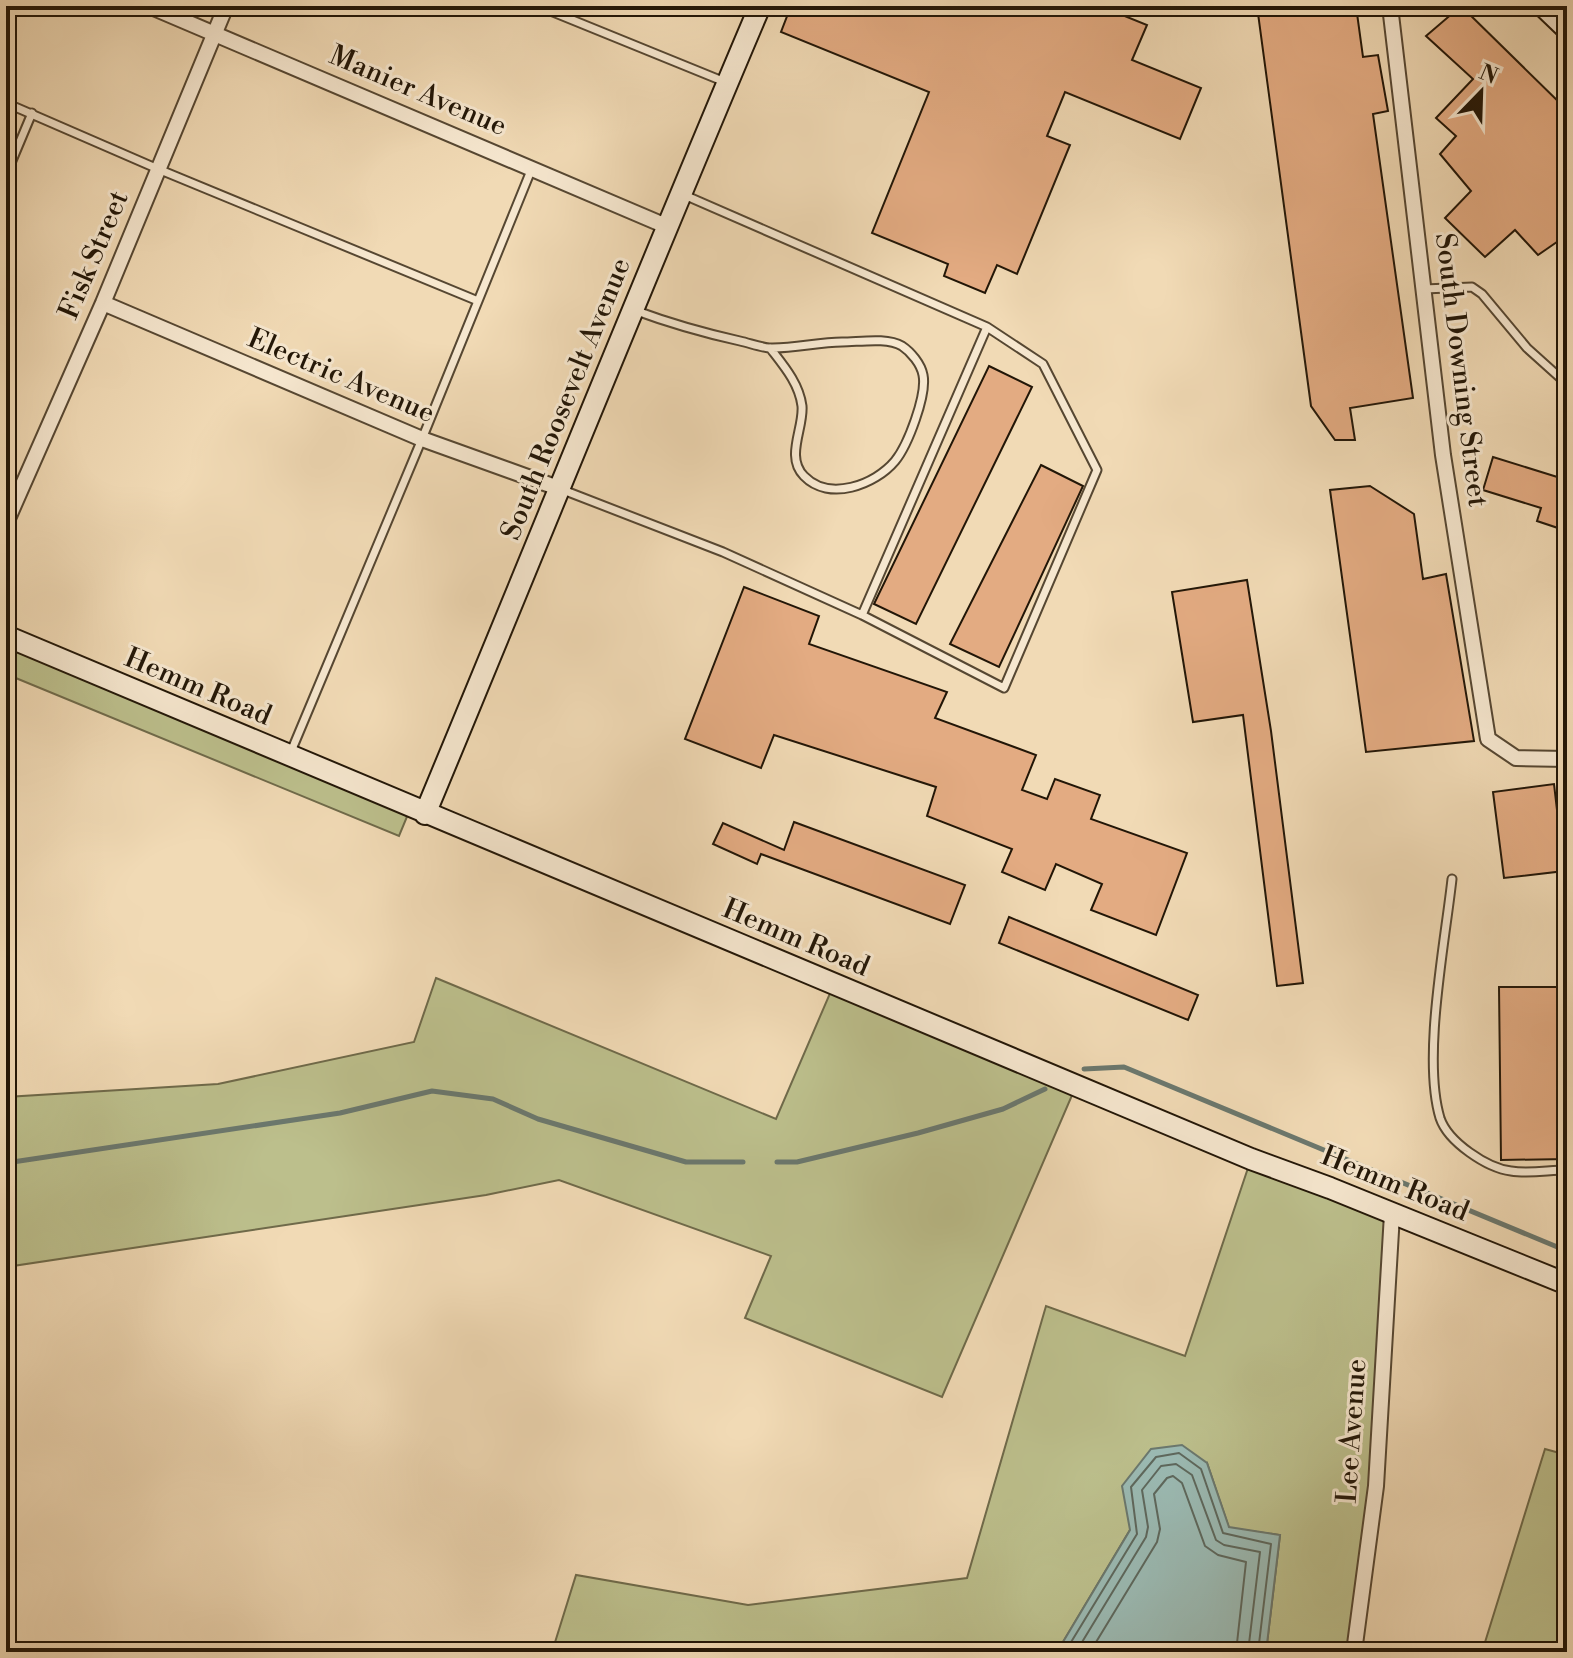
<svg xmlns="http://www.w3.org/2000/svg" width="1573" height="1658" font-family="'Libre Bodoni',serif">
	<rect width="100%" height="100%" fill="#f1dab5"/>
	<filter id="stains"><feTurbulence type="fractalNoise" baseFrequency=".0025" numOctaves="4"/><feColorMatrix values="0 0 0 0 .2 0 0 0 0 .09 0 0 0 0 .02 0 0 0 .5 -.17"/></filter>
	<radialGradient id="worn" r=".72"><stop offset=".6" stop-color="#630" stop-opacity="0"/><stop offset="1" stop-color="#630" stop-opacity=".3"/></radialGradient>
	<path fill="#bcbf8c" stroke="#6f6a4a" stroke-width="2" d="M6,636l405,171 -12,29 -393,-162z
		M436,978l340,141 58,-135 242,102 -134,311 -197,-79 26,-62 -212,-76 -73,15 -480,72v-170l212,-13 196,-42z
		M1251,1159l141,55 -16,272 -22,166h-88l14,-117 -51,-7 -22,-65 -77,67 -73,122h-505l24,-77 172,30 219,-27 79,-272 139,50z
		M1545,1449l22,6v197h-85z"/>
	<path fill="#9bbab3" stroke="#6b786e" stroke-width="2" d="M1182,1445l25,18 22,64 51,8 -14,117h-209l73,-122 -8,-44 29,-37z"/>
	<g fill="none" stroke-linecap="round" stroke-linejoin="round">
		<path stroke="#5e685d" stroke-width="2" d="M1065,1652l72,-118 -6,-47 25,-30 23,-4 22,16 22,64 48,11 -13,108
			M1076,1652l70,-115 2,-10 -6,-37 19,-24 15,-2 16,11 24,65 8,5 36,7 -12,100
			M1090,1652l67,-110 3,-13 -6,-35 13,-16 6,-2 9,7 23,63 13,9 28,7 -10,90"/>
		<path stroke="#6b786e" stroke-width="5" d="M1084,1069l40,-2 443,184
			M777,1162h20l121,-29 85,-24 42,-20
			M6,1163l334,-50 92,-22 61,8 45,20 148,43h57"/>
	</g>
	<path fill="#e3ab82" stroke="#221607" stroke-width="2" d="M791,6h309l47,19 -15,35 69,28 -21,51 -115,-47 -18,44 23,9 -53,129 -20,-9 -12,28 -41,-17 4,-12 -76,-31 57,-141 -148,-60z
		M1257,6h99l7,51 15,-2 10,56 -15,3 40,284 -63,10 5,32h-20l-24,-34z
		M1461,6l106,104v125l-29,20 -23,-25 -30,27 -40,-39 26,-27 -31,-37 16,-18 -20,-18 37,-39 -47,-43z
		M989,366l43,21 -116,237 -42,-20z
		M1493,457l74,23v51l-30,-10 4,-13 -58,-18z
		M1041,465l42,21 -84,181 -49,-23z
		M1370,486l44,28 9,65 23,-5 28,167 -108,11 -36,-262z
		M1247,580l24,151 32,252 -26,3 -34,-271 -50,7 -21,-130z
		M744,587l75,29 -10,28 138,48 -12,26 101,37 -14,35 25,9 8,-20 45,16 -9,24 96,34 -31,82 -65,-25 11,-26 -46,-20 -11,26 -43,-18 10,-23 -85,-33 9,-29 -162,-52 -13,33 -76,-29z
		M1554,784l10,87 -60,7 -11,-86z
		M794,822l171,63 -15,39 -189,-70 -4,10 -44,-20 10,-21 61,27z
		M1009,917l189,78 -10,25 -189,-77z
		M1499,987h68v172l-66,1z"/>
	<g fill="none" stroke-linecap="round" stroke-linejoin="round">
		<defs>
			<path id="lane" d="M538,6l187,76
				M6,103l152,66 320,132
				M6,175l26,-62
				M1424,289l48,-2 10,7 45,54 40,36
				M634,310c35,13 70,23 106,31 9,2 20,6 29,7 24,1 49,-6 73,-6 17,0 45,-5 60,4 9,6 19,18 21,29 4,20 -15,70 -28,86 -20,24 -66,41 -91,15 -19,-19 0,-48 -2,-70 -3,-23 -19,-41 -32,-58
				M563,490l160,62 139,63 125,-288 -305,-133
				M862,615l142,73 93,-218 -54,-106 -56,-37
				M290,754l132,-315 110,-271
				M1452,879c-7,64 -30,179 -12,239 8,24 47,50 71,53 18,3 38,-1 56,-1"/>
			<path id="street" d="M149,6l517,220
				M1390,6l53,449 45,284 28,19 51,1
				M103,303l319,136 139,50
				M6,523l97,-220 123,-297
				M1354,1652l22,-166 16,-272"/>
			<path id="secondary" d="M1543,6l24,23
				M6,636l1245,523 79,29 237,96
				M425,814c112,-269 221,-540 335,-808"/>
		</defs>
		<use href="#lane" stroke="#564732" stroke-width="11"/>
		<use href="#street" stroke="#564732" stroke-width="18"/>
		<use href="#secondary" stroke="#221607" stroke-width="24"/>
		<use href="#lane" stroke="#f6e7cf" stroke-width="7"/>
		<use href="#street" stroke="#f6e7cf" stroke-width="14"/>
		<use href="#secondary" stroke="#f6e7cf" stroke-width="20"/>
	</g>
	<g text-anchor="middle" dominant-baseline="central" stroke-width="6" stroke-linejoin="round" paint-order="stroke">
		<g font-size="28" fill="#221607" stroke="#f6e7cf">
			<text transform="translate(418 91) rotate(23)">Manier Avenue</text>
			<text transform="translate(94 255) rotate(-67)">Fisk Street</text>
			<text transform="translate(1461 370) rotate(83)">South Downing Street</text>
			<text transform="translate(341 376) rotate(23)">Electric Avenue</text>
			<text transform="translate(566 399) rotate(-68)">South Roosevelt Avenue</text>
			<text transform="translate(198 687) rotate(23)">Hemm Road</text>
			<text transform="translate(796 938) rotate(23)">Hemm Road</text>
			<text transform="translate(1395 1184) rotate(22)">Hemm Road</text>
			<text transform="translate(1352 1431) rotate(-86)">Lee Avenue</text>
		</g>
	</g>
	<rect width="1573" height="1658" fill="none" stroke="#f1dab5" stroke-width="32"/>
	<rect x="8" y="8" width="1557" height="1642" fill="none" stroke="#221607" stroke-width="4"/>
	<rect x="16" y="16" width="1541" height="1626" fill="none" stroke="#221607" stroke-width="2"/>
	<g transform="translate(1481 92) rotate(23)" stroke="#f6e7cf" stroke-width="6" paint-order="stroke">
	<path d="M0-6L14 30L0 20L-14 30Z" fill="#221607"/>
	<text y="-12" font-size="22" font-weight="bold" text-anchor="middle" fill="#221607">N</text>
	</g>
	<rect width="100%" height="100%" filter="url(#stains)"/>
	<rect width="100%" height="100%" fill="url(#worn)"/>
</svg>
